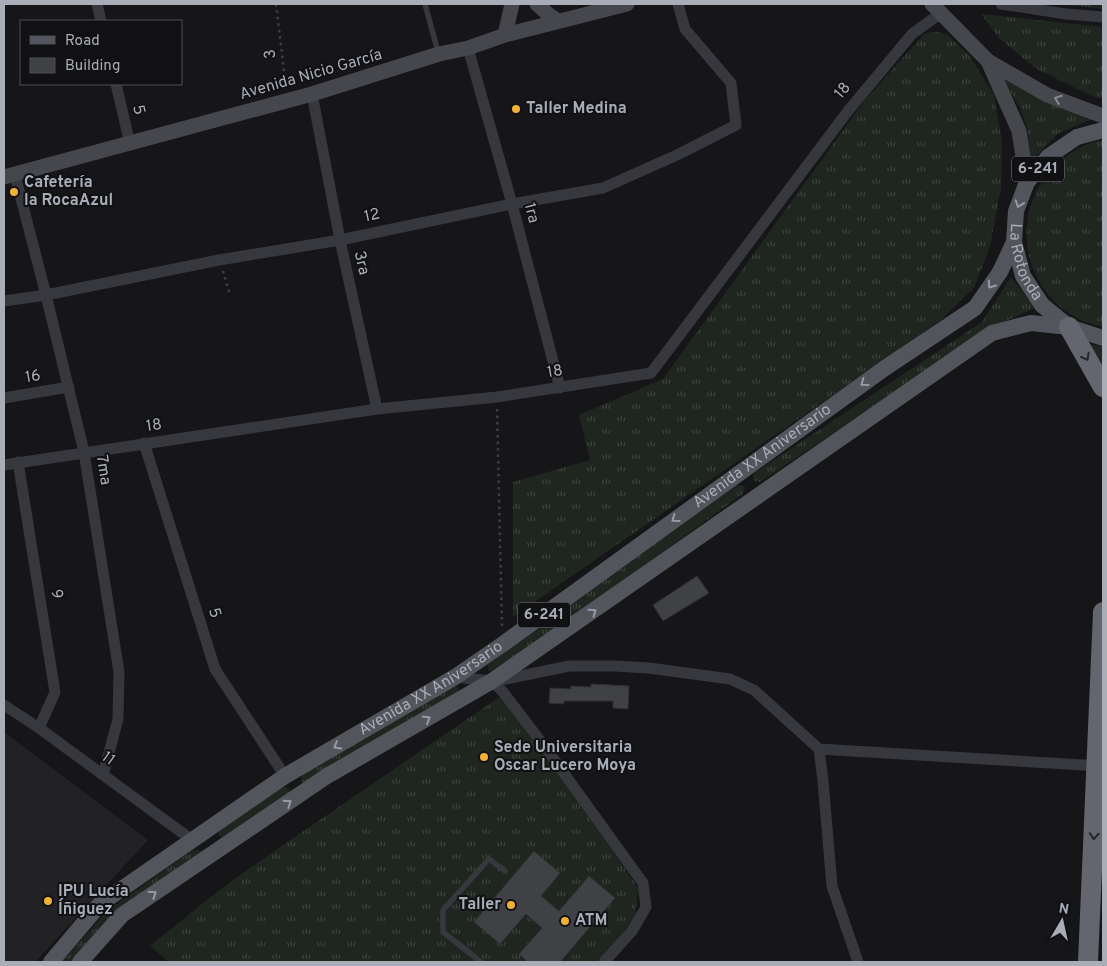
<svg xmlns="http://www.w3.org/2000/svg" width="1107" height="966" font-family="Overpass,sans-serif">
	<defs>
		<pattern id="grass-tufts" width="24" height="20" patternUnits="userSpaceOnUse" patternTransform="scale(1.25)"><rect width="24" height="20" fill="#1e261f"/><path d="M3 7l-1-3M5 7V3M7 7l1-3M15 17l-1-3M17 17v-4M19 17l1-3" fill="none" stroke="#3c433d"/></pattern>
	</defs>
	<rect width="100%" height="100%" fill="#161618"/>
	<path fill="#222225" d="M4,732l144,108 -113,122h-31z"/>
	<path fill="url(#grass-tufts)" d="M1059,4h44v5z
		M981,14l122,13v72l-14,-4 -54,-27 -36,-30z
		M937,32l11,3 21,20 25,40 8,46 -1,47 -11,58 -16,42 -33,32 -428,297v-135l77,-22 -11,-45 84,-36 202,-279 60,-67z
		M1002,78l42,24 48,17 -35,15 -26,28 -4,-35 -7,-19z
		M1103,140v187c-6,-2 -13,-3 -18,-5 -7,-3 -21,-11 -26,-16 -42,-37 -44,-104 -2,-142 13,-12 28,-21 46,-24z
		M1011,277l24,31 -45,20 -230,154 -7,-2 1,-7 228,-151z
		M1088,344l15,3v27z
		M737,485l8,1 -1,7 -246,178h-10v-7z
		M449,687h9l1,6 -150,89h-8l1,-8z
		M501,696l114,158 23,34 -3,30 -37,44h-429l-19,-16 52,-42 32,-25 74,-51z
		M282,786l7,2 1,7 -66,44 -6,-4 4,-7z
		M193,850l9,1 -128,111h-12l46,-52z"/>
	<path fill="#404145" stroke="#303034" d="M697,576l12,17 -46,28 -10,-16z
		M591,684l38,2 -1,23 -15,-1v-7h-49v3l-15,-1 1,-15 21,1v-3l20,1z
		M534,851l26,22 -19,23 18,15 30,-35 26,22 -55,64h-32l-9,-8 23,-26 -16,-14 -26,30 -26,-22z"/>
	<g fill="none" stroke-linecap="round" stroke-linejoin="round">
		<path stroke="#3d3f44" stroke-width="2.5" stroke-dasharray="2.5 4" stroke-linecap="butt" d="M276,4l10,83
			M223,271l7,24
			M497,409l5,219"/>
		<path stroke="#37383d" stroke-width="5.5" d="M425,4l13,48
			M481,962l-38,-30v-22l46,-51 16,12"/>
		<path stroke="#37383d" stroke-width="11" d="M97,4l4,17
			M1001,4l65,10 37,3
			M468,48l44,156 48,184
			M116,84l14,60
			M312,94l28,146 37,169
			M15,175l31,120 38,157 35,220 -1,47 -15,56
			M4,301l42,-6 173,-35 121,-20 172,-36 91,-16 74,-33 59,-30 -5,-42 -46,-54 -7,-25
			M4,398l65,-11
			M144,443l71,226 70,107
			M18,462l37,230 -16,36
			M4,465l373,-56 120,-12 154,-24 197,-262 64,-77 29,-21
			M455,677l37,4 11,11 39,51 101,140 3,24 -14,24 -28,31
			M496,681l73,-15h45l35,2 81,11 24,11 65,59 281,17
			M4,705l35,23 153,112
			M819,749l4,32 9,105 26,76"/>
		<path stroke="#45474d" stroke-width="15" d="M537,4l12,11 9,6
			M932,4l56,57 59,34 56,21
			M505,35l7,-31
			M988,61l31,70 8,51
			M4,177l308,-83 127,-40 29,-6 37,-13 122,-31"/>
		<g stroke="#53555c" stroke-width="16">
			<path id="s1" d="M1103,130l-26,7 -28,19 -22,26 -11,29 -2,31 9,34 19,29 27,22 34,11"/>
			<path id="s2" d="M51,962l49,-58 185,-128 170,-99 48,-33 382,-276 90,-60 25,-36 14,-30"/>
			<path d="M80,962l42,-47 205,-139 165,-95 500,-348 39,-10 38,4"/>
		</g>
		<path stroke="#63666e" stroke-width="20" d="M1069,327l34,60
			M1088,962l15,-350"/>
	</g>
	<defs><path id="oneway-chevron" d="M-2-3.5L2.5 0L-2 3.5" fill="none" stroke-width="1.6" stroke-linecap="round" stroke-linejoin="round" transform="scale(1.25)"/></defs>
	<use stroke="#858993" href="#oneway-chevron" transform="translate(1058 99) rotate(-159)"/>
	<g stroke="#979ba6">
		<use href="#oneway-chevron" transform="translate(1019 204) rotate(109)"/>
		<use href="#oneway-chevron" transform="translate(991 285) rotate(125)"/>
		<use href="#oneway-chevron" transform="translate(864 383) rotate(144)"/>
		<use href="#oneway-chevron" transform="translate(675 519) rotate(144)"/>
		<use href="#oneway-chevron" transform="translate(593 612) rotate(-35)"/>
		<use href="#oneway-chevron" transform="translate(427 719) rotate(-30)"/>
		<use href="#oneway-chevron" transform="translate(337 746) rotate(150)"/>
		<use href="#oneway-chevron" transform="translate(288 803) rotate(-34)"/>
		<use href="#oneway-chevron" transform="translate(153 894) rotate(-34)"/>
	</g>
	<g stroke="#26262a">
		<use href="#oneway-chevron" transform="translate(1086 357) rotate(61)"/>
		<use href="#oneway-chevron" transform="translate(1094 836) rotate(93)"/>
	</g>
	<g fill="#f2b134" stroke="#111113" stroke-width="2">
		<circle cx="516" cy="109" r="5"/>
		<circle cx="14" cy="192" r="5"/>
		<circle cx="484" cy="757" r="5"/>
		<circle cx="48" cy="901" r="5"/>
		<circle cx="511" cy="905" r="5"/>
		<circle cx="565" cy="921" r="5"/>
	</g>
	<g text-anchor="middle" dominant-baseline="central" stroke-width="4" stroke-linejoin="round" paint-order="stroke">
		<g fill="#111113" stroke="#7b7e86" stroke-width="1">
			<rect x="1012" y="156.5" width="52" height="25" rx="4"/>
			<rect x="518" y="602.5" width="52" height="25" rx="4"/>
		</g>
		<g font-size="15" font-weight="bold" fill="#a8adb8">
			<text x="1038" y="169">6-241</text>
			<text x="544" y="615">6-241</text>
		</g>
		<g font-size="16" fill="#a8adb8" stroke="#111113">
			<text transform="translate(271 54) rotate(-97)">3</text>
			<text transform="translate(311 75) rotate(-16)">Avenida Nicio García</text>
			<text transform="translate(843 91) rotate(-50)">18</text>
			<text transform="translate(138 110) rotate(77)">5</text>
			<text transform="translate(531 213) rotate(75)">1ra</text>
			<text transform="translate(372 216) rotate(-12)">12</text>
			<text stroke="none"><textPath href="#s1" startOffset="179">La Rotonda</textPath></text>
			<text transform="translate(361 263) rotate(77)">3ra</text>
			<text transform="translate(555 372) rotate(-9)">18</text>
			<text transform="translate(33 377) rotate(-9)">16</text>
			<text transform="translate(154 426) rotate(-8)">18</text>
			<text stroke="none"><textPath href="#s2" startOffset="876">Avenida XX Aniversario</textPath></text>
			<text transform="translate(103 470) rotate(81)">7ma</text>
			<text transform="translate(56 594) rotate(81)">9</text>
			<text transform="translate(214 613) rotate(73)">5</text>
			<text stroke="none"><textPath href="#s2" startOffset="471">Avenida XX Aniversario</textPath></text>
			<text transform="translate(108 759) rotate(36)">11</text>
		</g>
		<g font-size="16" font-weight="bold" fill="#a8adb8" stroke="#111113" text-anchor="start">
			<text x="526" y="109">Taller Medina</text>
			<text x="24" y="183">Cafetería<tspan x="24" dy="18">la RocaAzul</tspan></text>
			<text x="494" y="748">Sede Universitaria<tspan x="494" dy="18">Oscar Lucero Moya</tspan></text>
			<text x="58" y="892">IPU Lucía<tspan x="58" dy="18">Íñiguez</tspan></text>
			<text x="501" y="905" text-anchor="end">Taller</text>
			<text x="575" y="921">ATM</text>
		</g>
	</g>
	<rect width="1107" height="966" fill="none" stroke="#a8adb8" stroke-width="10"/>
	<rect x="20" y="20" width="162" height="65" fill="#111113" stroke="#4d4f55"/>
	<rect x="30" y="36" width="25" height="8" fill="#53555c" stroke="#4d4f55"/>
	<text x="65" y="45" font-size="15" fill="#a8adb8">Road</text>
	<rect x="30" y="58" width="25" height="15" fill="#404145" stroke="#4d4f55"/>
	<text x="65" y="70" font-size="15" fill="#a8adb8">Building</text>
	<g transform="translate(1062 921) rotate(9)" stroke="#111113" stroke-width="4" paint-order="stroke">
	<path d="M0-4L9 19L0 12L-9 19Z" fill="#a8adb8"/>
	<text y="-8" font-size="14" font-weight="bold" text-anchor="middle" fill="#a8adb8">N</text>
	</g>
</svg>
